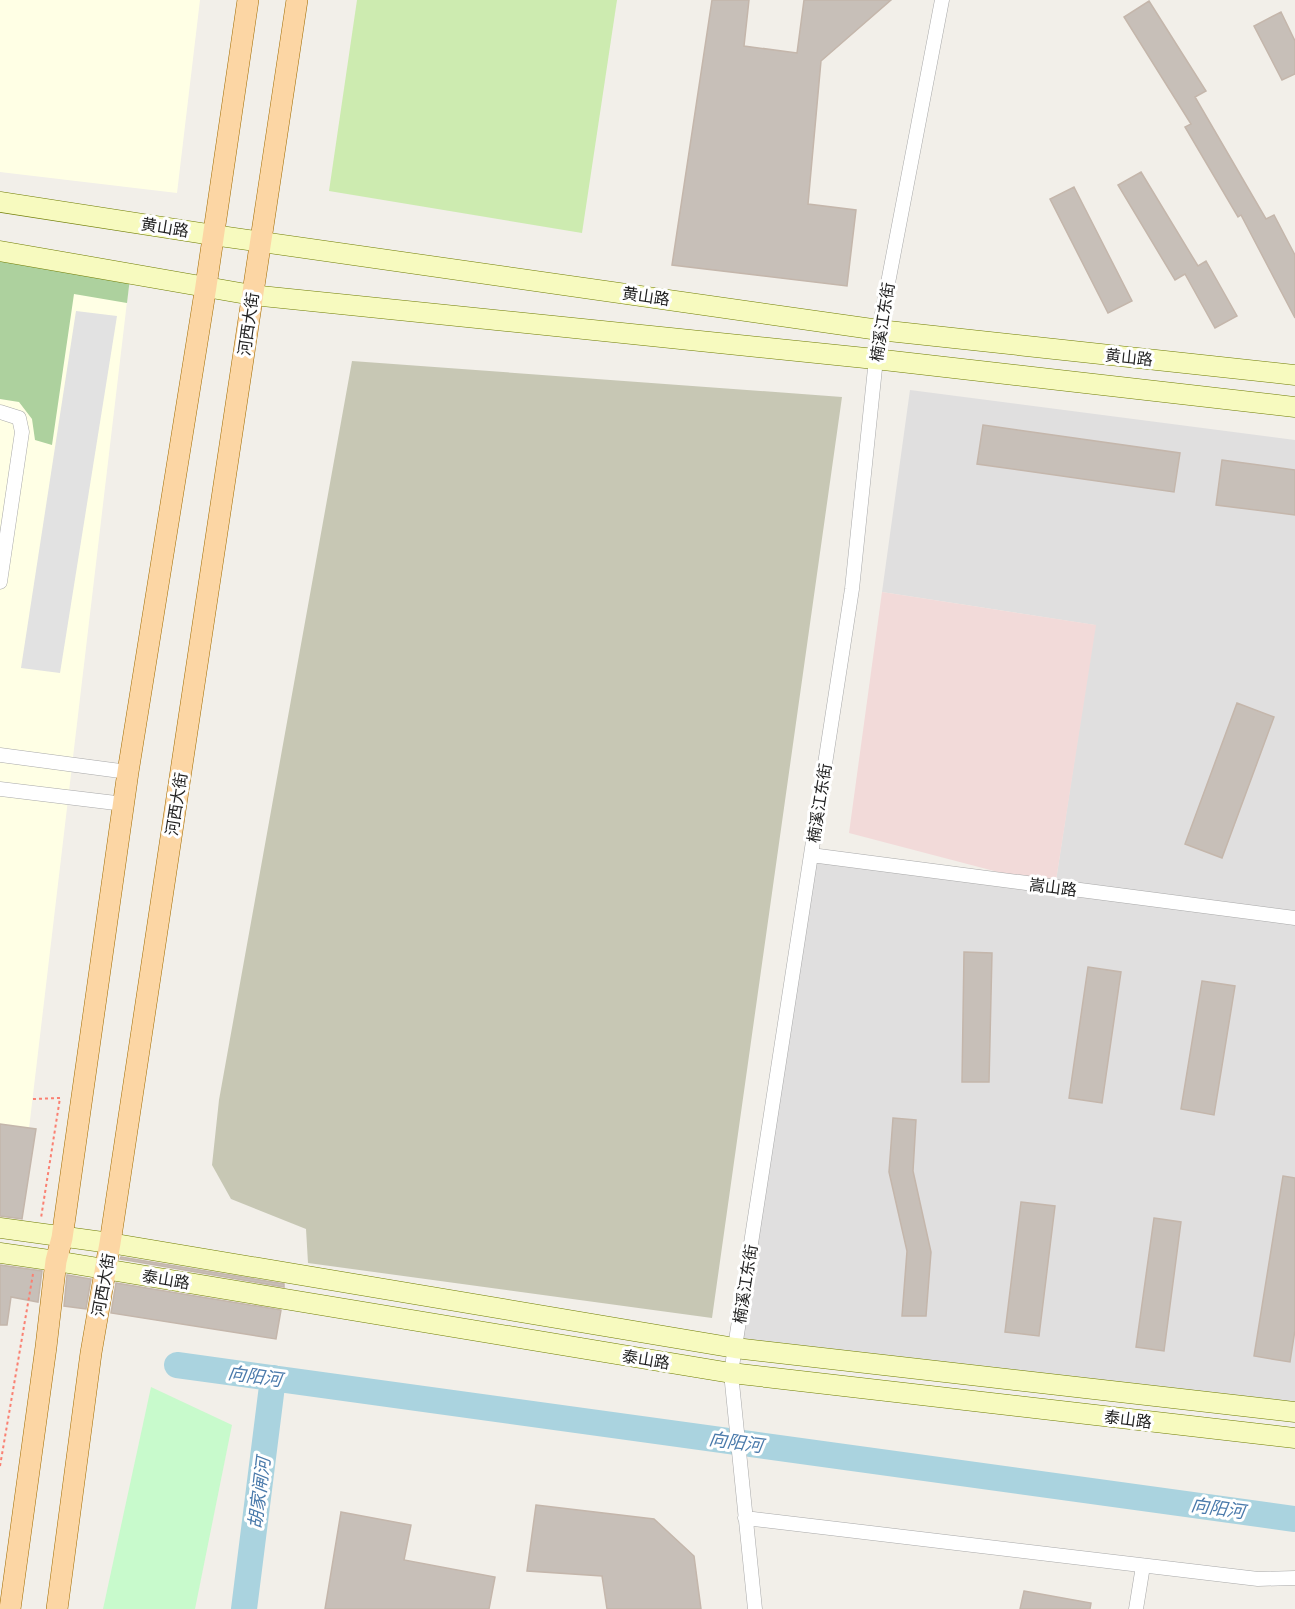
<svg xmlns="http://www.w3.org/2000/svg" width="1295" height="1609" font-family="'Titillium Web','Noto Sans SC',sans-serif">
	<rect width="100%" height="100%" fill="#f2efe9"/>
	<path fill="#e0dfdf" d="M910,390l385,50v972l-560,-64 76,-493 244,32 40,-262 -213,-33z"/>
	<path fill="#f2dad9" d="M882,592l214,33 -41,262 -206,-54z"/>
	<path fill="#ffffe5" d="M0,0h200l-23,193 -177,-21z
		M0,263l129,22 -110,928 -19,-3z"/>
	<path fill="#c7c7b4" d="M352,361l490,36 -130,921 -404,-55 -2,-34 -75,-30 -19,-34 7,-65z"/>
	<path fill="#cdebb0" d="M357,0h260l-35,233 -253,-42z"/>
	<path fill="#add19e" d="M0,253l130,25 -3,25 -53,-9 -22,151 -17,-5 -3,-21 -13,-17 -19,-3z"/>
	<path fill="#c8facc" d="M151,1387l81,38 -37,184h-92z"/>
	<path fill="#e2e2e2" d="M76,311l41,5 -57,357 -39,-5z"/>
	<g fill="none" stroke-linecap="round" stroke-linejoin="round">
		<path stroke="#aad3df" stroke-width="26" d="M177,1365l1118,154
			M244,1609l29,-231"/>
	</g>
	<path fill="#c7bfb8" stroke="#c4b6ab" stroke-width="1.5" d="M712,0h37l-5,46 53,7 7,-53h87l-70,61 -13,143 48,6 -9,76 -175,-21z
		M1149,1l57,90 -11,6 71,122 8,-4 21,40v63l-54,-103 -3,2 -53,-90 6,-3 -67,-107z
		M1281,12l14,29v33l-13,6 -28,-54z
		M1141,172l57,94 8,-5 31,55 -22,12 -30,-54 -10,6 -57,-95z
		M1074,187l58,114 -24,12 -58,-114z
		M983,425l197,28 -6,39 -197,-28z
		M1222,460l73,10v45l-79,-10z
		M1237,703l37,14 -52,141 -37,-14z
		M964,952l28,1 -3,129h-27z
		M1088,967l33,5 -19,131 -33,-5z
		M1202,981l33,5 -21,129 -33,-6z
		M893,1118l23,2 -3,51 18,81 -5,64h-24l5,-65 -18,-79z
		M0,1124l36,5 -14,90 -22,-3z
		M1283,1176l12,2v152l-5,32 -36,-6z
		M1021,1202l34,4 -16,130 -34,-4z
		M1154,1218l27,4 -17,129 -28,-4z
		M121,1257l163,27v3l-164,-28z
		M0,1265l42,6 -4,31 -27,-5 -4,28h-7z
		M67,1275l24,4 -5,30 -22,-3z
		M116,1283l165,27 -5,29 -165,-26z
		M536,1505l118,14 40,37 7,53h-94l-5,-33 -75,-5z
		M341,1512l70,13 -7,35 91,17 -6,32h-164z
		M1024,1591l67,12 -1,6h-70z"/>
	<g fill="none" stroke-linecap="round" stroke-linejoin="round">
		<defs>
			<path id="street" d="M0,412l19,6 3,14 -22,150
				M0,755l128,17
				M0,789l124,15
				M811,855l484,63
				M745,1518l513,61 37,-1
				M755,1609l-24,-236 121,-784 27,-259 63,-330
				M1136,1609l7,-43"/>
			<path id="secondary" d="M0,202l213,33 666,95 416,45
				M0,251l252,44 623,64 420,48
				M0,1228l110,15 625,105 560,64
				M0,1253l56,8 675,112 564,65"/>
			<path id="primary" d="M10,1609l36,-262 10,-86 6,-23 66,-466 78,-486 42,-286
				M57,1609l34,-256 19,-110 187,-1243"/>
		</defs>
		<use href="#street" stroke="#a9a9a9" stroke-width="15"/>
		<use href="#secondary" stroke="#707d05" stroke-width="21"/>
		<use href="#primary" stroke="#a06b00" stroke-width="22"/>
		<path stroke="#fa8072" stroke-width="2" stroke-dasharray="3 3" stroke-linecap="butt" d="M33,1099l27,-1 -19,120
			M0,1466l33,-192"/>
		<use href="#street" stroke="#fff" stroke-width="14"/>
		<use href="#secondary" stroke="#f7fabf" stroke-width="20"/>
		<use href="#primary" stroke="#fcd6a4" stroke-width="21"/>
	</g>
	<g text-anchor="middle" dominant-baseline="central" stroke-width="6" stroke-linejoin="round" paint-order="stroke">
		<g font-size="16" fill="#222" stroke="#fff">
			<text transform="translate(165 227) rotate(9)">黄山路</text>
			<text transform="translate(646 296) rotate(8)">黄山路</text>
			<text transform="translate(882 322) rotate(-81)">楠溪江东街</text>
			<text transform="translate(248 324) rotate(-82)">河西大街</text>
			<text transform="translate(1129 357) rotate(6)">黄山路</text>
			<text transform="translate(819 803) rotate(-81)">楠溪江东街</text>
			<text transform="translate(176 804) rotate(-81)">河西大街</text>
			<text transform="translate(1053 887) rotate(7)">嵩山路</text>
			<text transform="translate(166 1279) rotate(9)">泰山路</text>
			<text transform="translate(745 1284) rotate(-81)">楠溪江东街</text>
			<text transform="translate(103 1285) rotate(-80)">河西大街</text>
			<text transform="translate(646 1359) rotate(9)">泰山路</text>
			<text transform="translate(1128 1419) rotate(7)">泰山路</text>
		</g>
		<g font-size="18" font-style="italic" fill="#4a7aab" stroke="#fff">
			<text transform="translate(255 1376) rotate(8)">向阳河</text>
			<text transform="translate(736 1442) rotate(8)">向阳河</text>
			<text transform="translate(259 1493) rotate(-83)">胡家闸河</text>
			<text transform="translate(1218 1508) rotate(8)">向阳河</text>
		</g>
	</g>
</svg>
